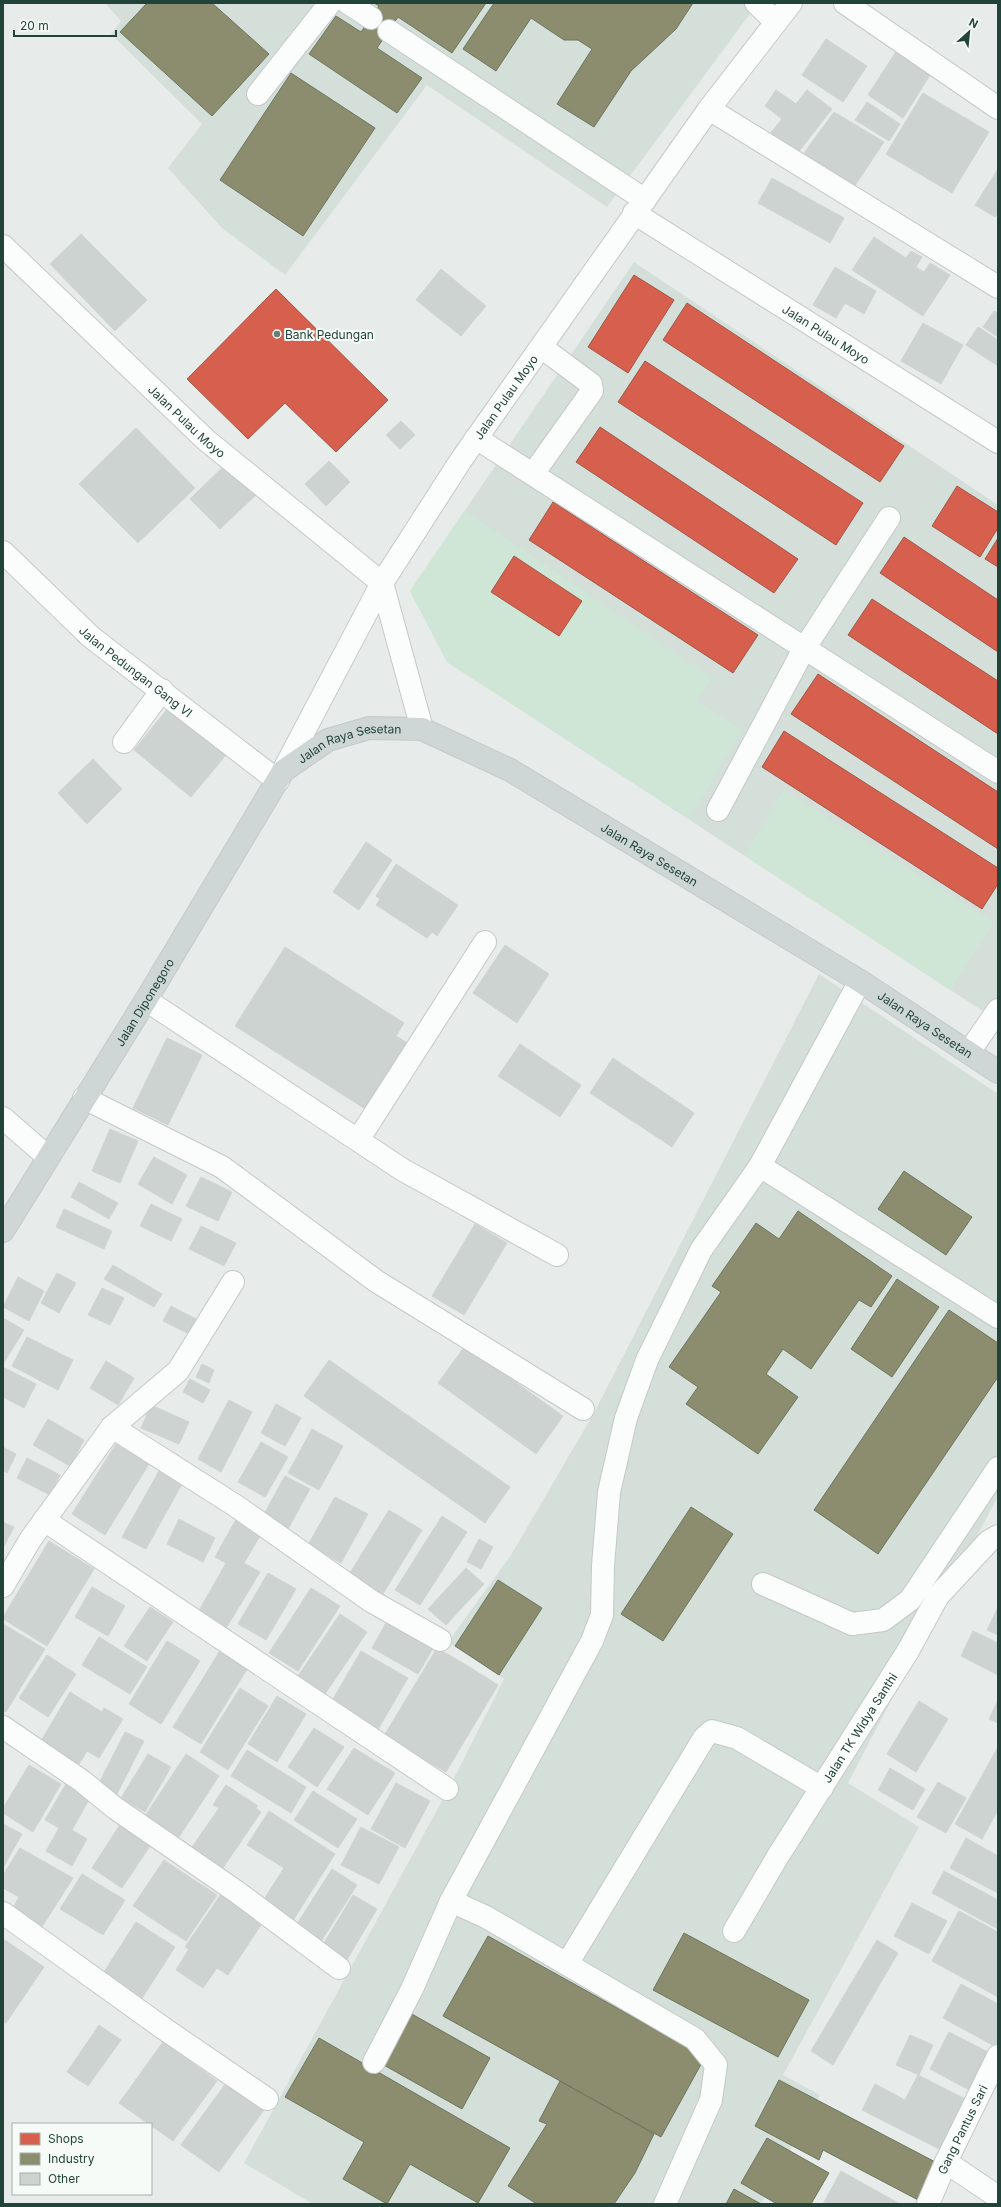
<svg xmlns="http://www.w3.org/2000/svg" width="1001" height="2207" font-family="Inter,sans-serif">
	<rect width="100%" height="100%" fill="#e7ecea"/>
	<path fill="#d4dfda" d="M105,3h653l-151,204 -180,-122 -142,190 -63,-47 -54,-60 34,-44 -91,-90 10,-13z
		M634,262l364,243v516l-551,-359 -37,-71z
		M819,974l179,120v402l-150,287 71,44 -136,248 37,20 -59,109h-448l-69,-41 204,-373 56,-111 -56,-37 63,-87 83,-142z"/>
	<path fill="#cfe6d6" d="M464,511l249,167 -17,23 46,29 -53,89 -242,-157 -37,-71z
		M784,790l210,132 -44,68 -206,-135z"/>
	<path fill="#d6604d" stroke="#a05747" d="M634,275l40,25 -46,73 -40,-26z
		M276,289l112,111 -52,52 -51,-49 -37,36 -61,-60z
		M687,303l217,143 -24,36 -217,-142z
		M645,361l218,142 -27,42 -218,-143z
		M600,427l198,132 -24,34 -198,-131z
		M957,486l41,26v16l-18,29 -48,-31z
		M553,502l205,133 -25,38 -204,-133z
		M904,537l94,63v52l-118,-79z
		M998,538v29l-13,-8z
		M514,556l68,45 -23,35 -68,-44z
		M872,599l126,82v53l-150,-99z
		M818,674l180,118v57l-207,-135z
		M784,731l214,137v16l-16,25 -220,-142z"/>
	<path fill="#8c8c6e" stroke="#6c765e" d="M147,3h65l57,51 -57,62 -92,-84z
		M374,3h112l-34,50 -54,-36 -21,31 45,30 -25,35 -88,-59 27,-38 25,16 18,-26z
		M494,3h199l-17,26 -45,42 -37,56 -37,-23 35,-55 -14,-9h-14l-33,-22 -35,53 -33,-22z
		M291,73l84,55 -72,108 -83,-56z
		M904,1171l68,46 -26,38 -68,-46z
		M798,1211l94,65 -21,31 -12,-7 -48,69 -28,-20 -17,25 32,23 -40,57 -72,-50 12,-17 -29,-20 52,-75 -9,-6 44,-63 23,16z
		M897,1279l42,28 -47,70 -41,-28z
		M949,1310l49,33v34l-120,177 -64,-44z
		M691,1507l42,27 -70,107 -42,-27z
		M498,1580l44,28 -43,67 -44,-29z
		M684,1933l125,67 -31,57 -125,-67z
		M488,1936l217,121 -44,80 -218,-121z
		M410,2013l80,45 -28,51 -80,-45z
		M319,2038l191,110 -32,55 -68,-39 -23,40 -44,-25 21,-37 -79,-45z
		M779,2080l162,85 -19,37 -99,-52 -4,10 -64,-34z
		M560,2081l94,53 -19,39 -21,31h-77l-29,-18 39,-62 -8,-3z
		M767,2138l62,35 -18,31h-34l-36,-21z
		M734,2189l27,15h-35z"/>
	<path fill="#cdd3d1" stroke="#cfd5d3" d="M826,39l41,27 -24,36 -41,-27z
		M897,50l35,22 -29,46 -35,-23z
		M776,90l20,14 11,-14 25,19 -35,45 -27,-20 12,-15 -17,-13z
		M923,93l66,39 -37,61 -66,-39z
		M867,102l33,22 -11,17 -34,-21z
		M834,112l50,30 -32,48 -48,-37z
		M998,169v44l-3,4 -20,-12z
		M772,178l72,40 -14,25 -72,-40z
		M81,234l66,66 -32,31 -65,-67z
		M874,237l32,21 5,-7 11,6 -6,10 8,5 6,-9 20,12 -27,41 -71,-46z
		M835,267l41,24 -12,23 -19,-11 -9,15 -23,-13z
		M441,269l45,37 -25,30 -45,-36z
		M994,311l4,2v24l-15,-10z
		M923,323l40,22 -22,39 -40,-23z
		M978,327l20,13v26l-32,-21z
		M401,421l14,14 -15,14 -14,-14z
		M136,428l59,60 -57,55 -59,-59z
		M329,461l21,21 -24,24 -21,-22z
		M228,462l30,31 -38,36 -30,-30z
		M169,707l57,48 -35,42 -57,-47z
		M93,759l29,30 -35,35 -29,-31z
		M366,842l26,18 -33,50 -26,-18z
		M396,864l62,41 -21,31 -5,-4 -5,6 -51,-33 4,-6 -4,-3z
		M505,945l44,29 -32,49 -44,-30z
		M285,947l119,76 -8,13 16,10 -42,66 -135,-86z
		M167,1038l35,17 -34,70 -35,-17z
		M520,1044l61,41 -21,32 -62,-41z
		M613,1058l81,55 -22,34 -82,-54z
		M110,1129l28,12 -18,42 -28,-12z
		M154,1157l33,18 -15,29 -34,-20z
		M201,1177l31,15 -14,29 -32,-15z
		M79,1182l39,21 -9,16 -38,-22z
		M151,1204l31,15 -11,22 -31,-15z
		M64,1209l48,22 -8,18 -48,-22z
		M475,1224l32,19 -43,72 -32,-19z
		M201,1226l35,17 -12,23 -35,-17z
		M113,1265l49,29 -8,13 -50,-28z
		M57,1273l19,10 -17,30 -18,-10z
		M18,1277l26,14 -15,30 -26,-14z
		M102,1288l22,10 -14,27 -22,-10z
		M171,1306l27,14 -7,15 -28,-14z
		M3,1318l21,12 -21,34z
		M27,1337l46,23 -15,30 -46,-24z
		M465,1346l98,70 -27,38 -98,-71z
		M329,1360l181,127 -25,36 -181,-127z
		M106,1361l28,17 -16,27 -28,-17z
		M202,1364l12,6 -5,13 -13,-6z
		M3,1367l33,17 -12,24 -21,-11z
		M190,1379l20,11 -7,13 -20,-11z
		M229,1400l23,12 -31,60 -23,-13z
		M276,1404l25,14 -16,28 -24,-13z
		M151,1405l38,17 -10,22 -38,-16z
		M48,1419l36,21 -14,26 -37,-21z
		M312,1429l31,17 -24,44 -31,-17z
		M261,1442l27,15 -23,40 -27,-15z
		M116,1444l33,20 -44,71 -33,-21z
		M3,1447l13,7 -9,19 -4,-3z
		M27,1458l33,17 -10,20 -33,-17z
		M159,1471l23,13 -36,65 -24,-12z
		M285,1476l25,13 -22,40 -25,-13z
		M335,1497l33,17 -27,49 -33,-18z
		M389,1510l33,20 -41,67 -33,-21z
		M238,1516l25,15 -19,32 16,9 -35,58 -28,-16 29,-51 -11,-6z
		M442,1516l25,16 -47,73 -25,-15z
		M179,1519l36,19 -12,24 -36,-18z
		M3,1522l11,5 -11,21z
		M479,1539l14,8 -12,22 -14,-7z
		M49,1541l45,28 -47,77 -44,-27v-2z
		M466,1568l18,16 -38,41 -18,-16z
		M268,1573l28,16 -30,51 -28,-16z
		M92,1587l33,19 -17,30 -33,-19z
		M311,1588l29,18 -42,65 -29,-18z
		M150,1607l23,15 -26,39 -23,-15z
		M998,1607v28l-11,-5z
		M340,1614l27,18 -44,65 -27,-18z
		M390,1616l46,27 -18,31 -46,-26z
		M3,1624l42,25 -19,30 -23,-14z
		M973,1631l25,12v32l-37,-19z
		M99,1637l48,30 -17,27 -48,-29z
		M167,1641l33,20 -39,63 -32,-20z
		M437,1648l29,17 -53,88 -29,-17z
		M221,1649l28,17 -48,78 -28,-17z
		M361,1651l47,27 -31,53 -47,-27z
		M47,1655l29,19 -28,43 -29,-19z
		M3,1665l23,14 -20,33 -3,-1z
		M466,1665l32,20 -52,87 -33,-19z
		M240,1688l28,18 -40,64 -28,-18z
		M70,1692l32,20 2,-4 19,11 -24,39 -12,-7 -8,13 -38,-23z
		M277,1696l29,18 -29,48 -29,-18z
		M998,1700v23l-9,-4z
		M919,1701l29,18 -32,53 -29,-18z
		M314,1728l30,19 -27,40 -29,-20z
		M125,1732l19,9 -28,55 -19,-9z
		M998,1747v63l-16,29 -27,-15z
		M354,1748l41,25 -27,42 -41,-26z
		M247,1750l59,37 -15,26 -60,-37z
		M148,1754l23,13 -26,45 -24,-14z
		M186,1754l33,22 -40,61 -34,-21z
		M29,1765l32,19 -28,48 -30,-19v-5z
		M890,1768l35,21 -12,21 -35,-20z
		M67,1782l24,14 -19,34 15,9 -15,27 -26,-15 13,-23 -14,-8z
		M938,1782l28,16 -20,35 -29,-16z
		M396,1783l34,18 -25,47 -34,-19z
		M226,1785l32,21 -2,2 5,4 -42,62 -31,-21 31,-45 -6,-3z
		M313,1791l44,28 -19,29 -44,-28z
		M269,1811l66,43 -46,73 -30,-20 25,-39 -37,-23z
		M121,1823l31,20 -30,45 -30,-20z
		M3,1824l19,10 -19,34z
		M361,1827l38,20 -20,37 -38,-19z
		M966,1838l32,18v37l-48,-25z
		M20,1848l53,30 -33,52 -29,-19 8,-14 -16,-9v-13z
		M164,1860l27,18 -31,46 -27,-18z
		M332,1869l25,16 -37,58 -25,-16z
		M944,1871l54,29v29l-66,-36z
		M82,1874l43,26 -22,35 -43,-26z
		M191,1878l26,17 -31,46 -26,-17z
		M221,1894l42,28 -35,53 -11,-7 -14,20 -27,-18 13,-21 -4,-2z
		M353,1895l24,14 -32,54 -24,-15z
		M912,1903l35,18 -18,33 -35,-18z
		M959,1911l39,21v65l-66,-36z
		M136,1922l39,25 -36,56 -39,-25z
		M5,1940l39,27 -38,56 -3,-2v-77z
		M877,1940l21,13 -65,112 -22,-14z
		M961,1984l37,20v39l-2,4 -53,-29z
		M99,2025l22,15 -33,46 -21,-14z
		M949,2032l43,22 -19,38 -43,-23z
		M910,2035l23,10 -14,30 -23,-10z
		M163,2042l54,39 -44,60 -54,-38z
		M918,2075l53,27 -26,50 -83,-42 13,-26 30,16z
		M226,2083l38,27 -45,62 -38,-27z
		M841,2171l59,33h-77z"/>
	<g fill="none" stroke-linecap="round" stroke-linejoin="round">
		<defs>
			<g id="minor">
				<path d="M348,3l23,15"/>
				<path d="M756,3l20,19"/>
				<path d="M845,3l153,105"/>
				<path d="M389,31l256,169"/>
				<path d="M258,94l72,-91"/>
				<path d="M709,109l289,178"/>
				<path id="s1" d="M634,213l364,229"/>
				<path id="s2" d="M3,246l203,194 176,143 40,146"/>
				<path d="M476,438l522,334"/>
				<path d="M533,474l59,-83 -1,-7 -50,-37"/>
				<path id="s3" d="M3,552l88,85 187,144"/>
				<path d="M124,742l38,-52"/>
				<path id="s4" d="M283,771l99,-188 79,-123 248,-351 82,-106"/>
				<path d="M718,810l86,-161 85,-131"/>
				<path d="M146,1000l257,170 154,85"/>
				<path d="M969,1052l29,-42"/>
				<path d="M84,1098l138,69 154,114 207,128"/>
				<path d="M3,1118l45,39"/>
				<path d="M358,1140l127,-198"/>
				<path d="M760,1166l238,151"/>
				<path d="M112,1427l124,79 135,95 69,39"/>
				<path d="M44,1520l403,269"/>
				<path d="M763,1584l89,40 31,-4 27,-20 88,-132"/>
				<path d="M3,1586l27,-46 82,-113 66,-56 55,-89"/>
				<path d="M3,1727l79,54 33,27 122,84 102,76"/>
				<path d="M451,1901l35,16 209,122 21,26 -5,35 -46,104"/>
				<path d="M3,1913l160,115 104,71"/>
				<path id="s5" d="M734,1931l44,-75 130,-205 30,-55 51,-55 9,-5"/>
				<path d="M567,1964l137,-226 8,-7 25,7 85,50"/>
				<path d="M374,2062l38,-73 39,-88 141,-260 10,-26 1,-49 6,-74 17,-74 21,-58 54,-110 59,-84 100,-185"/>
				<path d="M946,2162l52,35"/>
				<path id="s6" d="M928,2204l18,-42 52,-106"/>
			</g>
			<g id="major">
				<path id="s7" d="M3,1231l143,-231 137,-229 45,-31 41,-12 53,1 88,41 350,211 138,91"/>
			</g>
		</defs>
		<use href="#minor" stroke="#c4c9c7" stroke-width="24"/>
		<use href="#major" stroke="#c1cbc9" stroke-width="24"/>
		<use href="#minor" stroke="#fbfcfc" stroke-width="22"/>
		<use href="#major" stroke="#ced7d5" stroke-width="22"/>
	</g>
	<circle fill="#667e77" stroke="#f6fbf8" stroke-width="1.5" cx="277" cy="334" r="4"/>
	<g text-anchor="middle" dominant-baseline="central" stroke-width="4" stroke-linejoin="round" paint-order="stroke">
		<g font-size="12" fill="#214339" stroke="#f6fbf8" text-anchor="start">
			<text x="285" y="334">Bank Pedungan</text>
		</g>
		<g font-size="12" fill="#214339" stroke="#f6fbf8">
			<text stroke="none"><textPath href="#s1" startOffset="227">Jalan Pulau Moyo</textPath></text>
			<text stroke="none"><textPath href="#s4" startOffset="436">Jalan Pulau Moyo</textPath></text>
			<text stroke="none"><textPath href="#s2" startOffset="254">Jalan Pulau Moyo</textPath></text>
			<text stroke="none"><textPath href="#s3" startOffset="179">Jalan Pedungan Gang VI</textPath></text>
			<text stroke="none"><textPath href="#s7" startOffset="613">Jalan Raya Sesetan</textPath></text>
			<text stroke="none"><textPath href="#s7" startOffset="949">Jalan Raya Sesetan</textPath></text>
			<text stroke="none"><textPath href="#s7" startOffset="269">Jalan Diponegoro</textPath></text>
			<text stroke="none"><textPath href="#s7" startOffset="1273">Jalan Raya Sesetan</textPath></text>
			<text stroke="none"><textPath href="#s5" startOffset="239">Jalan TK Widya Santhi</textPath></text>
			<text stroke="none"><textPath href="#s6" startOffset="82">Gang Pantus Sari</textPath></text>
		</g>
	</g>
	<rect width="1001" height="2207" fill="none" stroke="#214339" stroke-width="8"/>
	<rect x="12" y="2123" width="140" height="72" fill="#f6fbf8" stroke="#a1b1ac"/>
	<rect x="20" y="2133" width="20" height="12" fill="#d6604d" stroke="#a1b1ac"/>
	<text x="48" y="2143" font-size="12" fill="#214339">Shops</text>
	<rect x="20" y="2153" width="20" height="12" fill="#8c8c6e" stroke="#a1b1ac"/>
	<text x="48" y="2163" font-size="12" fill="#214339">Industry</text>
	<rect x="20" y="2173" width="20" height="12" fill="#cdd3d1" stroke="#a1b1ac"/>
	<text x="48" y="2183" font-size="12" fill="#214339">Other</text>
	<g transform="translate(969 32) rotate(27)" stroke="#f6fbf8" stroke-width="3" paint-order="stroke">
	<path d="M0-3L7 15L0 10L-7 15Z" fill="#214339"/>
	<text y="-6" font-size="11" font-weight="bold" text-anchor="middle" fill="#214339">N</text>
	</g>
	<path d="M14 30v6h102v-6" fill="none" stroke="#214339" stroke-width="2"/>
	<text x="20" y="30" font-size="12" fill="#214339" stroke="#f6fbf8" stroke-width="3" paint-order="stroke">20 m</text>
</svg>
